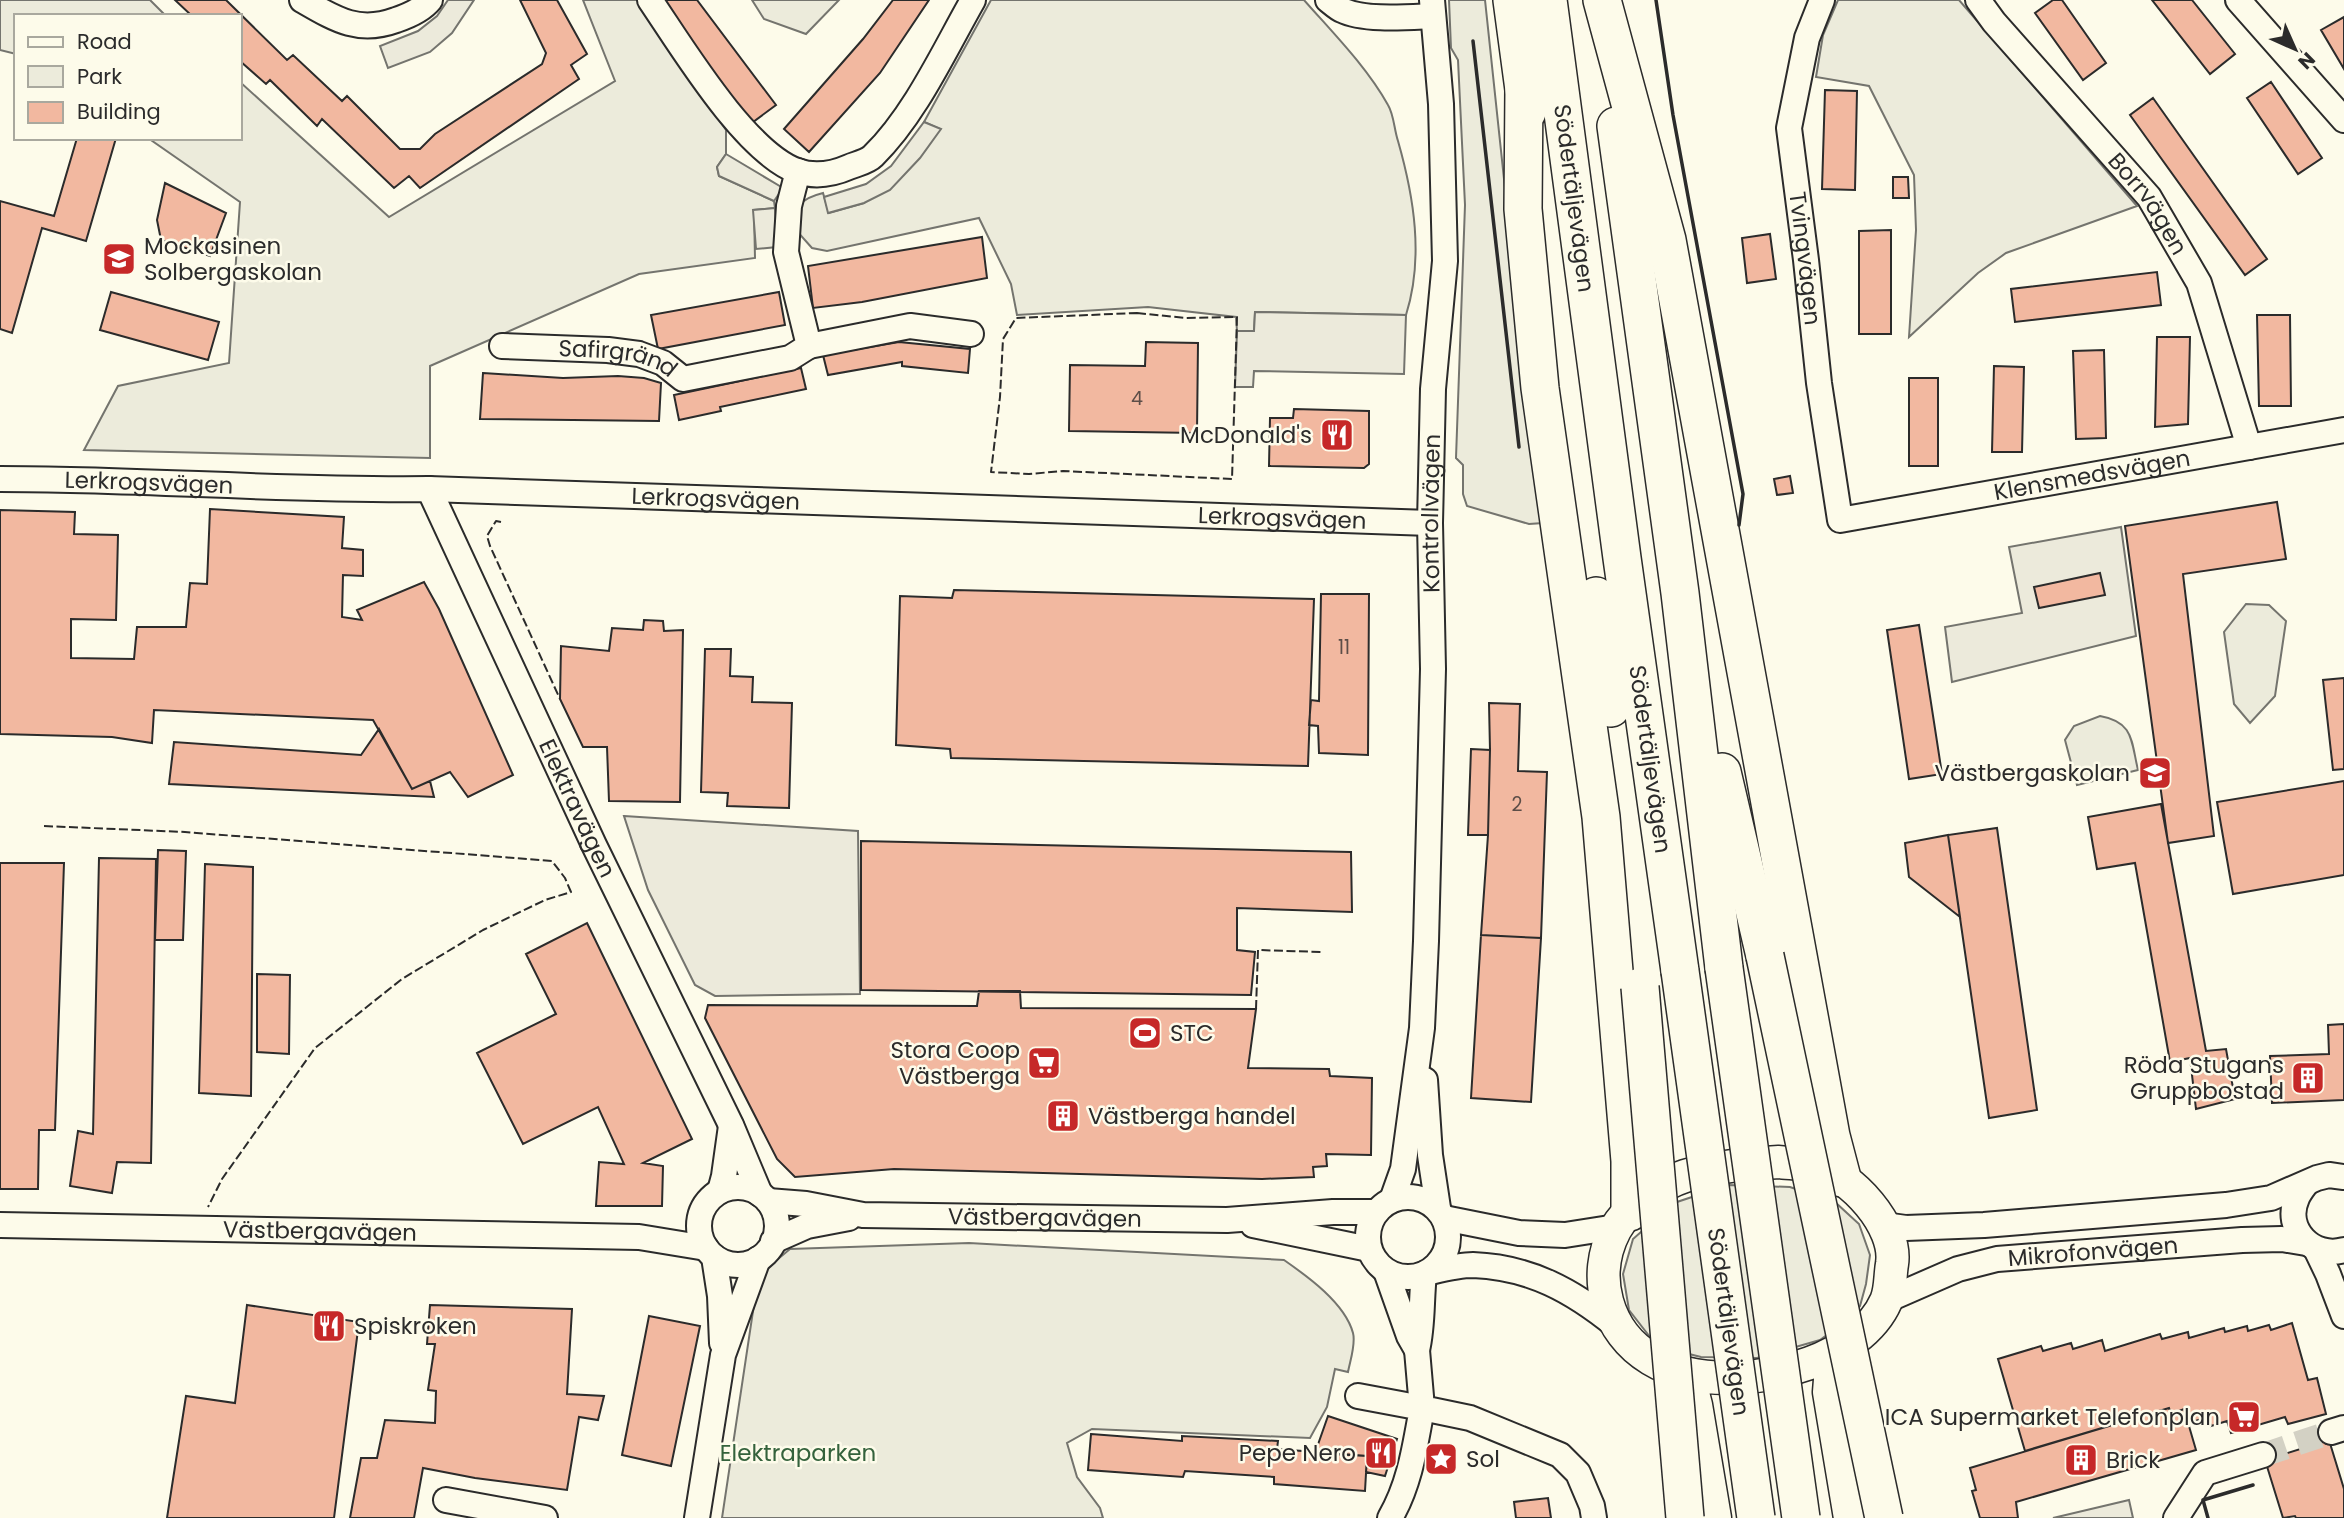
<svg xmlns="http://www.w3.org/2000/svg" width="2344" height="1518" font-family="Poppins,sans-serif">
	<rect width="100%" height="100%" fill="#fdfbea"/>
	<path fill="#ecebdb" stroke="#74746e" stroke-width="2" d="M0,0h150l16,16h-150v38l-16,-4z
		M583,0h54l89,130v24l-9,13 2,9 55,25 1,7 -21,2 1,48 -116,16 -209,92v92l-346,-8 34,-64 111,-23 11,-161 -92,-64h92v-56l149,135 226,-136z
		M752,0h87l-33,34 -42,-15z
		M991,0h313c29,33 62,66 84,105 6,10 6,24 10,36 16,56 26,117 8,174l-151,-3 -1,20 -17,-1 -1,-14 -88,-10 -131,8 -6,-31 -32,-66 -152,33 -15,-3 -17,-19c2,-24 4,-30 28,-36l6,20 35,-10 76,-74 -16,-7z
		M1449,0h36l50,471 8,52 -14,1 -62,-18 -4,-12v-29l-7,-7 9,-253 -7,-145 -7,-12z
		M1838,0h121l178,206 -131,47 -28,20 -69,64 7,-107 -2,-55 -45,-89 -53,-9 7,-42z
		M2246,604l23,1 17,16 -11,75 -25,27 -16,-19 -10,-72z
		M2100,716c34,6 31,25 38,54l-61,15 -12,-45 9,-14z
		M1728,1185l62,2 46,16 23,21 11,31 -4,29 -6,22 -9,11 -31,23 -63,18 -56,-1 -20,-5 -31,-15 -21,-27 -6,-36 10,-35 41,-36z
		M969,1243l315,17c23,16 61,43 69,73 3,11 -3,28 -5,39l-13,-3 -8,38 -17,31 -218,-9 -25,14 10,34 23,31 3,10h-381l34,-227 10,-22 24,-20z"/>
	<path fill="#eceadb" stroke="#74746e" stroke-width="2" d="M448,0h26l-22,33 -22,19 -42,16 -8,-22 38,-15 19,-15z
		M924,122l17,7 -21,29 -30,32 -26,13 -36,10 -4,-16 42,-13 25,-18z
		M726,154l57,34 -9,13 -55,-25 -2,-9z
		M775,208l2,39 -21,2 -3,-39z
		M1255,312l151,3 -2,59 -150,-3 -1,16h-18l2,-56h17z
		M2121,527l15,109 -184,46 -7,-55 77,-14 -13,-66z
		M624,816l234,15 2,163 -145,2 -20,-11 -47,-95z
		M2129,1500l4,18h-80z"/>
	<path fill="#f2b8a0" stroke="#2b2b2b" stroke-width="2" d="M175,0h51l61,60 6,-5 49,46 5,-5 53,53h20l15,-15 107,-70 4,-11 -26,-53h37l30,54 -16,11 8,14 -159,109 -11,-12 -15,12 -72,-69 -5,7 -47,-46 -4,4 -26,-23v-45h-48z
		M663,0h34l79,105 -27,20z
		M893,0h36l-49,73 -71,79 -25,-23 79,-90z
		M2053,0h9l44,63 -23,17 -48,-67z
		M2152,0h40l43,54 -25,20z
		M2344,17v52l-23,-39z
		M2271,82l51,76 -24,16 -51,-76z
		M1825,90l32,1 -2,99 -33,-1z
		M2153,98l114,161 -22,16 -115,-160z
		M77,138h39l-30,103 -44,-13 -30,105 -12,-4v-128l54,15z
		M1893,177h15l1,21h-16z
		M165,183l61,30 -16,43 -49,-16 -4,-20z
		M1891,230v104h-32v-103z
		M1770,234l6,45 -29,4 -5,-45z
		M982,237l5,41 -125,24 -49,6 -5,-42z
		M2157,272l4,33 -146,17 -4,-33z
		M111,292l108,30 -11,38 -108,-30z
		M779,292l6,33 -127,24 -7,-34z
		M2257,315h33l1,91h-32z
		M2157,337h33l-2,87 -33,3z
		M899,342l71,7 -2,24 -66,-7v-4l-74,13 -5,-20z
		M1146,342l52,1 -1,90 -128,-2 1,-66 75,1z
		M2104,350l2,88 -30,1 -3,-88z
		M1994,366l30,1 -2,85h-30z
		M801,368l5,21 -86,18 1,4 -42,9 -5,-25z
		M483,373l80,5 55,-2 26,2 17,5 -2,38 -179,-2z
		M1909,378h29v88h-29z
		M1294,409l75,2v53l-5,4 -95,-2 1,-48h23z
		M1790,476l3,17 -16,2 -3,-16z
		M2277,502l9,57 -103,15 31,262 -46,7 -43,-317z
		M210,509l134,8 -2,31 21,2v26l-20,-1 -1,42 20,3 -5,-10 67,-28 15,27 74,166 -45,22 -18,-25 -38,17 -39,-69 -219,-10 -2,33 -40,-6 -112,-3v-224l75,2 -1,22 44,1 -2,85 -45,-1v39l63,1 3,-32h49l4,-44 17,1z
		M2100,573l5,22 -66,13 -5,-21z
		M954,590l360,9 -6,167 -357,-8 -1,-9 -54,-4 4,-149 52,2z
		M1321,594h48l-1,161 -49,-2 -1,-27 -9,-1 2,-25 8,1z
		M644,620l19,1 1,10 19,-1 -3,172 -71,-1 -2,-54h-24l-23,-48 1,-53 48,5 3,-23 31,2z
		M1919,625l23,149 -33,5 -22,-149z
		M705,649h26l-1,27 23,1 -1,25 40,1 -3,105 -62,-2 1,-13 -27,-1z
		M2344,678v91l-11,1 -10,-90z
		M1489,703l31,1 -2,67 29,1 -6,166 -60,-3 7,-100 2,-85z
		M379,729l33,60 18,-8 4,16 -265,-13 5,-42 187,13z
		M1471,749l19,1 -2,85h-20z
		M2344,781v94l-111,19 -16,-92z
		M2161,804l45,247 20,-2 9,50 -39,10 -6,-51 -20,4 -35,-199 -38,6 -9,-52z
		M1997,828l40,282 -48,8 -41,-283z
		M1948,835l12,82 -51,-40 -4,-34z
		M861,841l490,11 1,60 -115,-4v42l18,2 -4,43 -390,-5z
		M158,850l28,1 -3,89h-28z
		M99,858l57,1 -5,304 -34,-1 -5,31 -42,-7 8,-55 15,3z
		M0,863h64l-9,267h-16l-1,59h-38z
		M205,864l48,3 -2,229 -52,-3z
		M587,923l105,216 -49,24 20,3 -1,40h-66l3,-44 25,2 -26,-57 -75,37 -46,-91 79,-39 -30,-60z
		M1481,935l60,3 -10,164 -60,-4z
		M257,974l33,1 -1,79 -32,-2z
		M979,991h41l1,17 235,1 -8,59 81,1 1,7 42,2 -1,77 -45,-1 1,12 -14,1 1,10 -52,2 -368,-10 -99,8 -18,-18 -72,-141 3,-13 269,1z
		M2344,1024v76l-72,3 -2,-47 59,-2 -1,-29z
		M247,1305l112,17 -25,196h-167l19,-122 49,7z
		M430,1305l142,4 -5,85 37,2 -6,24 -19,-3 -12,73 -92,-12 -52,-10 -9,50h-64l11,-60h16l8,-38 50,3 1,-32 -8,-1 7,-46h-8z
		M649,1316l51,10 -29,140 -49,-11z
		M2292,1323l16,57 9,-2 9,36 -38,10 -3,-7 -54,16 -4,-12 -16,5 -3,-9 -19,6 -5,-14 -13,5 -2,-6 -144,43 -27,-92 43,-13 2,5 28,-8 2,6 29,-9 3,11 55,-17 2,5 26,-7 1,6 35,-10 1,4 22,-6 1,5 21,-6 2,5z
		M2169,1408l2,6 13,-5 12,41 -180,52 2,16h-38l-8,-27 4,-1 -6,-22z
		M1328,1416l69,23 -12,37 -19,-4 1,-16 -52,-3z
		M1091,1434l91,7v-5l96,5 -1,8 90,7 -2,35 -91,-7v-7l-89,-6 -2,6 -95,-7z
		M2329,1440l15,49v29h-48l-1,-2 -12,2 -18,-58z
		M1548,1498l3,20h-35l-2,-16z"/>
	<g fill="none" stroke-linecap="round" stroke-linejoin="round">
		<path stroke="#d3d1c4" stroke-width="24" stroke-dasharray="24 12" stroke-linecap="butt" d="M2263,1455l68,-23"/>
		<defs>
			<g id="minor">
				<path d="M302,0c33,19 56,34 94,20 12,-4 26,-10 34,-20"/>
				<path d="M650,0c32,47 95,152 147,171 17,6 36,3 52,-4 7,-3 18,-5 24,-11 42,-41 71,-105 100,-156"/>
				<path d="M1328,0c4,3 9,8 14,10 22,11 67,7 91,6"/>
				<path id="s1" d="M1822,0l-15,38 -18,90 17,132 13,123 21,137 504,-90"/>
				<path id="s2" d="M1978,0l16,22 155,175 50,86 50,164"/>
				<path d="M2238,0l106,120"/>
				<path id="s3" d="M502,346l106,4 31,4 24,9 20,16 107,-21 19,-12 -23,-94 3,-46 9,-35"/>
				<path d="M809,346l101,-20 61,8"/>
				<path id="s4" d="M0,479c143,0 286,12 429,10l1001,34"/>
				<path id="s5" d="M429,489l165,356 137,280 29,69"/>
				<path d="M1425,1080l5,75 8,53"/>
				<path d="M2306,1184c-3,4 -7,9 -9,14 -14,31 16,61 47,52"/>
				<circle cx="738" cy="1226" r="39"/>
				<path d="M720,1191l4,-15 7,-50"/>
				<circle cx="1408" cy="1237" r="40"/>
				<path id="s6" d="M1392,1200l11,-31 19,-141 4,-87 7,-272 -3,-146 3,-134 12,-128 -4,-157 -9,-104"/>
				<path id="s7" d="M768,1201l38,3 57,11 364,5 106,-8h43"/>
				<path d="M1444,1218l75,15 46,2 51,-8"/>
				<path id="s8" d="M0,1225l639,12 67,11"/>
				<path d="M1253,1225l116,24"/>
				<path d="M1884,1225l22,3 78,-3 242,-20 45,-7 46,-20 12,-3 15,2"/>
				<path d="M773,1241l34,-15 42,-8"/>
				<path d="M2316,1249l12,25 16,42"/>
				<path d="M714,1257l6,39 2,47"/>
				<path d="M1386,1271l23,65 8,14c6,-25 4,-51 7,-76"/>
				<path d="M1430,1272c13,-3 29,-7 43,-7 57,2 100,26 143,61"/>
				<path id="s9" d="M1887,1300l71,-31 39,-10 245,-19 40,-1 24,4"/>
				<path d="M1417,1350l5,58 48,10 90,37 18,18 14,33 2,12"/>
				<path d="M1358,1396l64,12c-7,38 -12,76 -32,110"/>
				<path d="M2331,1432l13,-4"/>
				<path d="M446,1500l99,18"/>
				<path d="M697,1518l26,-163 35,-96"/>
				<path d="M2176,1518l29,-45 58,-18"/>
			</g>
			<path id="major" d="M1779,1162c12,2 26,1 37,4 35,9 82,60 76,98 -2,11 -1,26 -6,37 -13,30 -46,51 -76,62 -48,17 -113,24 -159,-4 -45,-27 -60,-83 -36,-129 13,-24 45,-46 70,-54 31,-10 62,-12 94,-14z
				M1832,1355l-3,37 21,126
				M1688,1374l8,31 19,113"/>
			<g id="highway">
				<path d="M1512,0l15,112"/>
				<path id="s10" d="M1548,0l74,558 58,413"/>
				<path d="M1602,0l65,240 164,896 11,42"/>
				<path d="M1524,88l-1,121 17,179 61,429 29,344v51"/>
				<path d="M1616,126l64,467 44,375"/>
				<path d="M1596,596l15,112"/>
				<path d="M1722,772l43,184"/>
			</g>
		</defs>
		<use href="#minor" stroke="#2b2b2b" stroke-width="28"/>
		<use href="#major" stroke="#2b2b2b" stroke-width="35"/>
		<use href="#highway" stroke="#2b2b2b" stroke-width="40"/>
		<use href="#minor" stroke="#fdfbea" stroke-width="24"/>
		<use href="#major" stroke="#fdfbea" stroke-width="32"/>
		<use href="#highway" stroke="#fdfbea" stroke-width="37"/>
		<defs>
			<g id="highway-bridge">
				<path d="M1765,956l119,562"/>
				<path d="M1724,968l77,550"/>
				<path id="s11" d="M1680,971l76,547"/>
				<path d="M1640,987l45,531"/>
			</g>
		</defs>
		<use href="#highway-bridge" stroke="#2b2b2b" stroke-width="40" stroke-linecap="butt"/>
		<use href="#highway-bridge" stroke="#fdfbea" stroke-width="37"/>
		<path stroke="#2b2b2b" stroke-width="2" stroke-dasharray="9 3.5" stroke-linecap="butt" d="M1137,313l49,5 51,-1 -5,162 -169,-8 -34,3 -38,-2 9,-75 3,-58 13,-21z
			M501,522l-5,-1 -9,15 3,10 70,153
			M44,826l141,6 367,29 13,17 6,14 -26,8 -62,30 -81,49 -87,69 -93,131 -14,28
			M1256,1009l2,-59 63,2"/>
		<path stroke="#2b2b2b" stroke-width="3.5" d="M1656,0l17,115 70,379 -4,31
			M1473,41l46,406
			M2208,1518l-5,-18 50,-15"/>
	</g>
	<defs>
		<symbol id="school-square" viewBox="-11 -11 22 22"><rect x="-9" y="-9" width="18" height="18" rx="4" fill="#c62828" stroke="#fdfbea"/><path d="M0-5L7-2L0 1L-7-2ZM-4 1L0 2.5L4 1V4Q0 6-4 4Z" fill="#fff"/></symbol>
		<symbol id="restaurant-square" viewBox="-11 -11 22 22"><rect x="-9" y="-9" width="18" height="18" rx="4" fill="#c62828" stroke="#fdfbea"/><path d="M-5-6h1v4h1v-4h1v4h1v-4h1v5L-1.5 .5V6h-2V.5L-5-1ZM5-6V6H3V1.5H1.5Q1.5-4 5-6Z" fill="#fff"/></symbol>
		<symbol id="stadium-square" viewBox="-11 -11 22 22"><rect x="-9" y="-9" width="18" height="18" rx="4" fill="#c62828" stroke="#fdfbea"/><path d="M0-5a6.5 5 0 1 0 0 10a6.5 5 0 1 0 0-10ZM-3.5-1.8h7v3.6h-7Z" fill="#fff"/></symbol>
		<symbol id="supermarket-square" viewBox="-11 -11 22 22"><rect x="-9" y="-9" width="18" height="18" rx="4" fill="#c62828" stroke="#fdfbea"/><path d="M-6-5.5h2.5l.6 2H6L4.5 2H-2.5L-4.4-4H-6ZM-1.5 3.2a1.3 1.3 0 1 0 .1 0ZM3 3.2a1.3 1.3 0 1 0 .1 0Z" fill="#fff"/></symbol>
		<symbol id="building-square" viewBox="-11 -11 22 22"><rect x="-9" y="-9" width="18" height="18" rx="4" fill="#c62828" stroke="#fdfbea"/><path d="M-4-6H4V6H1V3H-1V6H-4ZM-2.5-4.3h1.7v1.8h-1.7ZM.8-4.3h1.7v1.8H.8ZM-2.5-1h1.7V.8h-1.7ZM.8-1h1.7V.8H.8Z" fill="#fff"/></symbol>
		<symbol id="sight-square" viewBox="-11 -11 22 22"><rect x="-9" y="-9" width="18" height="18" rx="4" fill="#c62828" stroke="#fdfbea"/><path d="M0-6L1.8-2.2L6-1.7L2.9 1.2L3.7 5.4L0 3.3L-3.7 5.4L-2.9 1.2L-6-1.7L-1.8-2.2Z" fill="#fff"/></symbol>
	</defs>
	<g fill-rule="evenodd">
		<use href="#school-square" x="100" y="240" width="38" height="38"/>
		<use href="#restaurant-square" x="1318" y="416" width="38" height="38"/>
		<use href="#school-square" x="2136" y="754" width="38" height="38"/>
		<use href="#stadium-square" x="1126" y="1014" width="38" height="38"/>
		<use href="#supermarket-square" x="1025" y="1044" width="38" height="38"/>
		<use href="#building-square" x="2289" y="1059" width="38" height="38"/>
		<use href="#building-square" x="1044" y="1097" width="38" height="38"/>
		<use href="#restaurant-square" x="310" y="1307" width="38" height="38"/>
		<use href="#supermarket-square" x="2225" y="1398" width="38" height="38"/>
		<use href="#restaurant-square" x="1362" y="1434" width="38" height="38"/>
		<use href="#sight-square" x="1422" y="1440" width="38" height="38"/>
		<use href="#building-square" x="2062" y="1441" width="38" height="38"/>
	</g>
	<g text-anchor="middle" dominant-baseline="central" stroke-width="5" stroke-linejoin="round" paint-order="stroke">
		<g font-size="19" fill="#5d4e48">
			<text x="1137" y="398">4</text>
			<text x="1344" y="647">11</text>
			<text x="1517" y="804">2</text>
		</g>
		<g font-size="23" fill="#2b2b2b" stroke="#fdfbea">
			<text stroke="none"><textPath href="#s10" startOffset="200">Södertäljevägen</textPath></text>
			<text stroke="none"><textPath href="#s2" startOffset="266">Borrvägen</textPath></text>
			<text stroke="none"><textPath href="#s1" startOffset="264">Tvingvägen</textPath></text>
			<text stroke="none"><textPath href="#s3" startOffset="117">Safirgränd</textPath></text>
			<text stroke="none"><textPath href="#s1" startOffset="784">Klensmedsvägen</textPath></text>
			<text stroke="none"><textPath href="#s4" startOffset="149">Lerkrogsvägen</textPath></text>
			<text stroke="none"><textPath href="#s4" startOffset="716">Lerkrogsvägen</textPath></text>
			<text stroke="none"><textPath href="#s6" startOffset="690">Kontrollvägen</textPath></text>
			<text stroke="none"><textPath href="#s4" startOffset="1283">Lerkrogsvägen</textPath></text>
			<text stroke="none"><textPath href="#s10" startOffset="766">Södertäljevägen</textPath></text>
			<text stroke="none"><textPath href="#s5" startOffset="352">Elektravägen</textPath></text>
			<text stroke="none"><textPath href="#s7" startOffset="278">Västbergavägen</textPath></text>
			<text stroke="none"><textPath href="#s8" startOffset="320">Västbergavägen</textPath></text>
			<text stroke="none"><textPath href="#s9" startOffset="214">Mikrofonvägen</textPath></text>
			<text stroke="none"><textPath href="#s11" startOffset="354">Södertäljevägen</textPath></text>
		</g>
		<g font-size="23" fill="#2b2b2b" stroke="#fdfbea" text-anchor="start">
			<text x="144" y="246">Mockasinen<tspan x="144" dy="26">Solbergaskolan</tspan></text>
			<text x="1312" y="435" text-anchor="end">McDonald's</text>
			<text x="2130" y="773" text-anchor="end">Västbergaskolan</text>
			<text x="1170" y="1033">STC</text>
			<text x="1020" y="1050" text-anchor="end">Stora Coop<tspan x="1020" dy="26">Västberga</tspan></text>
			<text x="2284" y="1065" text-anchor="end">Röda Stugans<tspan x="2284" dy="26">Gruppbostad</tspan></text>
			<text x="1088" y="1116">Västberga handel</text>
			<text x="354" y="1326">Spiskroken</text>
			<text x="2220" y="1417" text-anchor="end">ICA Supermarket Telefonplan</text>
			<text x="1356" y="1453" text-anchor="end">Pepe Nero</text>
			<text x="1466" y="1459">Sol</text>
			<text x="2106" y="1460">Brick</text>
		</g>
		<g font-size="23" fill="#34623c" stroke="#fdfbea">
			<text x="798" y="1453">Elektraparken</text>
		</g>
	</g>
	<rect x="14" y="14" width="228" height="126" fill="#fdfbea" stroke="#a9a89e" stroke-width="2"/>
	<rect x="28" y="37" width="35" height="10" fill="#fdfbea" stroke="#a9a89e" stroke-width="2"/>
	<text x="77" y="49" font-size="21" fill="#2b2b2b">Road</text>
	<rect x="28" y="66" width="35" height="21" fill="#ecebdb" stroke="#a9a89e" stroke-width="2"/>
	<text x="77" y="84" font-size="21" fill="#2b2b2b">Park</text>
	<rect x="28" y="102" width="35" height="21" fill="#f2b8a0" stroke="#a9a89e" stroke-width="2"/>
	<text x="77" y="119" font-size="21" fill="#2b2b2b">Building</text>
	<g transform="translate(2295 49) rotate(135)" stroke="#fdfbea" stroke-width="5" paint-order="stroke">
	<path d="M0-5L12 26L0 18L-12 26Z" fill="#2b2b2b"/>
	<text y="-10" font-size="19" font-weight="bold" text-anchor="middle" fill="#2b2b2b">N</text>
	</g>
</svg>
